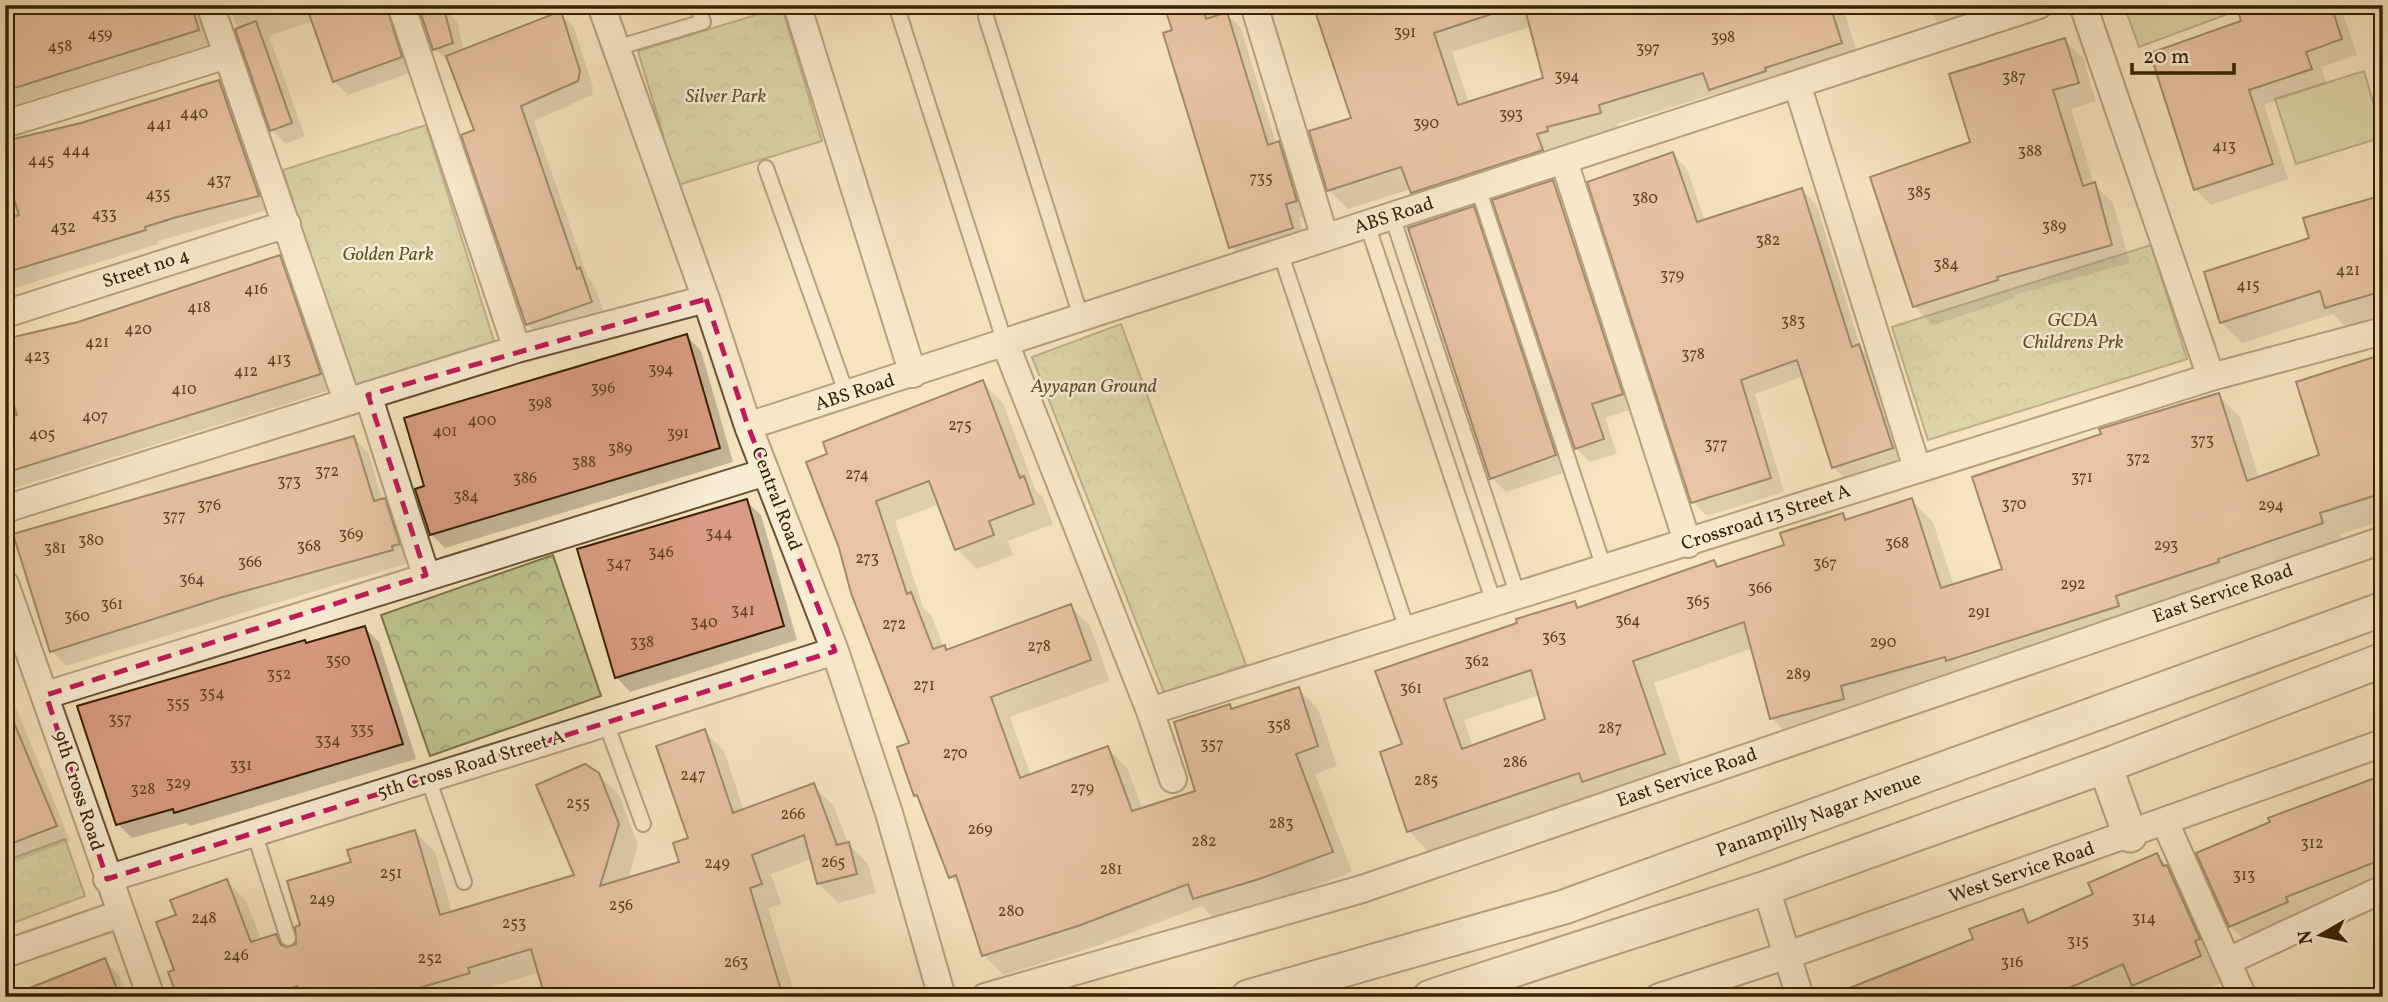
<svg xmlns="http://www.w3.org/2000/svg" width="2388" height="1002" font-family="Vollkorn,serif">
	<defs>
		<pattern id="park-crowns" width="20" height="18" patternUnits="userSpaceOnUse" patternTransform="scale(1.75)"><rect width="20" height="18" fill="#bdc491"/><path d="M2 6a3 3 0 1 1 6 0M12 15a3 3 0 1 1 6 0" fill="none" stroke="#a3a87b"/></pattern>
	</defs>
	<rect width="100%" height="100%" fill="#f5e4bf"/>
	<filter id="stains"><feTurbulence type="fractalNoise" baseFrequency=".00286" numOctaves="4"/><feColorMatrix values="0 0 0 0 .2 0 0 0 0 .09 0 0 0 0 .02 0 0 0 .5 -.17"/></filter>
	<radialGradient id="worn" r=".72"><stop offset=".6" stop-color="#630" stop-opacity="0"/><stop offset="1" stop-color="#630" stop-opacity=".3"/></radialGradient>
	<path fill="#bdc491" stroke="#7b7248" stroke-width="2" d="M2124,5h101l3,9 -89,33z
		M2364,71l19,66 -87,27 -21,-65z"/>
	<path fill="url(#park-crowns)" stroke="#7b7248" stroke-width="2" d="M782,7l40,134 -144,44 -40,-134z
		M426,125l68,216 -143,45 -68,-216z
		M2151,245l36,114 -259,81 -36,-113z
		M1121,324l125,341 -81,30 -133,-338z
		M553,555l48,141 -171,60 -49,-141z
		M65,839l20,57 -80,30v-65z"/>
	<path fill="#0003" fill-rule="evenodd" d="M5,5h214l-5,38 -209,65z
		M229,5h132l43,35 11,31 -67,24 -14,-14 -21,-60 -44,15 36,100 -19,8 -14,-14z
		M1166,5h44l4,13 13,-4 14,14 35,116 17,13 17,58 -11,3 7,24 -61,19 -14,-14z
		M1315,5h527l18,57 -131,46 -14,-14 -98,30 2,8 -188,80 -20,-23 -63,20 -19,-19 24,-71zM1530,27l15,53 -76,23 -17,-51z
		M1925,5h79l-64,20z
		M2238,5h102l17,50 -36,12 6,17 -63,21 24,74 -77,26 -16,-16 49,-167z
		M443,7l14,14 7,30 96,-38 14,15 19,59 -1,8 -58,26 54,157 6,6 11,32 -64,23 -14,-15 -51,-193 -26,-69 -16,-13z
		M2064,40l19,18 13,43 -25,8 23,75 19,19 17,60 -116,32 1,3 -82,27 -19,-19 58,-163z
		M219,82l14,14 39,113 -114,32v3l-153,47v-146l76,-20z
		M1673,154l14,15 18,52 97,-31 14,14 45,145 12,12 33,101 -59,19 -14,-14 -29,-91 -49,18 29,98 -77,24 -14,-14z
		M1553,182l14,14 69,212 -31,10 12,36 -27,8 -14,-14z
		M2383,201v117l-36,10 -14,-14 -91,29 -21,-21 91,-82z
		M1473,208l15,14 81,249 -63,21 -14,-14z
		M279,257l15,14 40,118 -329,102v-148l179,-52 -2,-4z
		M687,336l14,15 32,111 -288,86 -14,-14 -5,-47z
		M2383,356v165l-43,13 4,10 -551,196 -21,-22 -19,-70 -99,35 31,92 -255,78 -21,-22 -5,-86 -27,-73 198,-69 6,6 133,-47 6,6 66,-22 57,-32 6,7 62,-21 22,22 21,64 50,-16 214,-175 22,22 19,61 63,-22zM1540,695l8,25 -75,27 -9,-27z
		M983,383l20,20 33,88 7,7 10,26 -45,17 5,14 -36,14 -20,-20 -17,-45 -45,17 28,86 8,8 13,32 4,4 122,-45 20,20 20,55 -100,36 21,59 76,-28 20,20 16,42 55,-18 31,-86 4,5 65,-22 20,20 19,57 -22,8 37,98 -72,27 -66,19 -12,-12 -103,39 -95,30 -21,-20 -20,-66 -12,-12 -30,-77 -6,-5 -3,-51 -82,-289z
		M354,438l14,14 14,48 16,14 15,44 -8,3 1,3 -340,102 -14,-15z
		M746,501l15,14 36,125 -167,52 -14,-15z
		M365,628l14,14 37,117 -226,67 -4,-3 -54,15 -14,-14 189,-180z
		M5,680l65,161 -65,25z
		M704,731l20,20 20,60 69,-26 20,20 15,38 20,21 8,29 -38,10 -20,-20 -6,-24 -41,15 10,30 -13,4 28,89h-249l-7,-25 -53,16 2,5 -13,4h-297l-1,-81 49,-35 19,20 16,40 14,-5 15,13 8,-9 3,-14 51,-62 62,-32 20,20 17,61 125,-37 21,-102 21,21 19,50 -10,34 53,-16 9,-24z
		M2383,777v109l-133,60 -20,-20z
		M2156,855l26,25 43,101 -20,9 3,7h-353l120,-57 47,-28 11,11 62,-28z
		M105,961l14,14 9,22h-117z"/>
	<path fill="#d99b83" stroke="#392100" stroke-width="2" fill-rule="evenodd" d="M5,5h186l8,25 -194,61z
		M306,5h80l16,52 -69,25z
		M418,5h25l10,38 -20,7z
		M1164,5h38l4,14 21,-7 41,133 11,-4 18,60 -11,3 7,24 -64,20 -66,-215 9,-3z
		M1313,5h188v6l-67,22 24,72 85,-27 -19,-73h306l12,38 -77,25 1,3 -57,19 -6,-17 -104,32 2,8 -54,14 1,4 -11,3 6,16 -132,43 -10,-26 -74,24 -18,-60 42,-13z
		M2236,5h95l11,34 -36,13 6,17 -63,21 24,74 -79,26 -44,-137 91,-32z
		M561,11l19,60 -2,10 -57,25 56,163 3,-2 12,35 -66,23 -65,-190 13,-5 -28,-74z
		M256,21l36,102 -22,8 -35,-102z
		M2065,38l14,45 -26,7 30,96 12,-4 17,63 -115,32 1,3 -85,27 -43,-130 100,-35 -21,-68z
		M219,80l40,116 -82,21 -32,10 1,3 -141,43v-54l14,-4 -14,-46v-28l76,-18z
		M1673,152l24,70 105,-34 50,159 7,-3 34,104 -61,20 -35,-108 -56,20 30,98 -80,25 -104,-321z
		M1553,180l70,214 -31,10 12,35 -29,10 -83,-249z
		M2383,195v96l-58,17 -5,-17 -100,32 -16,-51 105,-34 -6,-20z
		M1474,206l82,249 -66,24 -82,-251z
		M280,255l41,119 -316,99v-54l12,-4 -12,-38v-38l73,-17z
		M687,334l33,114 -290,87 -15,-46 9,-3 -20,-68z
		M2383,354v139l-63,20 3,10 -105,36 1,3 -103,34 3,10 -173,55 -1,-4 -104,29 3,13 -74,20 -26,-97 -111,39 32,93 -83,28 -3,-9 -172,59 -27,-80 22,-8 -27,-73 142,-48 -1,-4 59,-18 2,7 137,-48 3,7 67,-22 -4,-12 63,-20 2,7 67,-22 29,90 61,-19 -30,-92 129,-43 -2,-5 120,-36 28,88 72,-26 -23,-73zM1531,670l14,49 -83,30 -18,-50z
		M983,380l37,98 4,-2 10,28 -45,17 5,14 -39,15 -26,-69 -53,20 31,93 4,-2 22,57 12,-4 1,5 125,-46 20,56 -100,37 29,81 88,-32 24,65 63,-20 -21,-69 56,-18 1,5 68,-22 19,59 -22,8 37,98 -74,27 -66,20 -5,-15 -110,42 -96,30 -26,-81 -7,3 -32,-83 -3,1 -17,-49 12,-4 -58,-150 -12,-45 -33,-86 21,-8 -4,-12z
		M354,436l20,65 11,-3 15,46 -8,2 1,4 -170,47 -173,55 -37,-118z
		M747,499l37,127 -169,52 -38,-129z
		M365,626l38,118 -229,69 -1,-4 -57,16 -39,-119 228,-66 1,3z
		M7,706l50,120 -52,20v-139z
		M705,729l28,84 81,-30 23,62 12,-3 8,32 -40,10 -13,-49 -52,20 10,29 -12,4 33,109h-238l-14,-48 -63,19 2,5 -82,24h-87l-4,-11 -32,11h-88l-9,-25 6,-2 -18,-48 20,-7 -6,-15 57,-21 24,63 25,-8 5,11 6,2 9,-3 -1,-17 5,-2 -13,-44 64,-19 -4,-12 68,-20 25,85 134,-40 -38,-90 49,-21 14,9 20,51 -19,62 79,-24 -6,-19 15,-5 -32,-92z
		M2383,775v84l-97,38 2,5 -59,25 -33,-74 74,-31 -2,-4z
		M2157,853l6,13 4,-1 33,74 -5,2 6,15 -69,30 -9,-22 -74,33h-222l146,-58 -4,-10 54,-20 5,14 65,-29 -5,-11z
		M105,958l15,39h-108v-2z"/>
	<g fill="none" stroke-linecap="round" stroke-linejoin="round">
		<defs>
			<path id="service" d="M896,5l109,338
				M986,17l95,300
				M616,48l87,-26 -6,-17
				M766,168l81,227
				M1478,188l126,380
				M1392,216l126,380
				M1367,224l127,379
				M1280,252l128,380
				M606,723l37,101
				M428,778l36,104
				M254,832l34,106"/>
			<path id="minor" d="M210,5l137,396
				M401,5l116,344
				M601,5l105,294 42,127 87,225 54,162 53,184
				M797,5l116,369
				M1254,5l71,233
				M2083,5l128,372
				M1797,84l120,384
				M5,124l222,-69
				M1564,161l124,383
				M5,314l282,-90
				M1005,343l145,368 23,68
				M368,395l58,180
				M748,426l1291,-421
				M5,509l512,-160 189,-50
				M5,584l146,413
				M46,695l720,-223
				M1150,711l1061,-334 172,-46
				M2165,822l78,175
				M107,879l728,-228
				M1766,888l34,109
				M5,954l115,-40
				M2228,961l155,-72
				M985,997l377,-108 1021,-349
				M1659,997l129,-42 595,-212"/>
			<path id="tertiary" d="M2105,766l25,69
				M1248,997l316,-90 819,-298
				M1430,997l336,-109 339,-122 278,-106"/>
		</defs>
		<use href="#service" stroke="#685230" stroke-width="18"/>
		<use href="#minor" stroke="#685230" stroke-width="30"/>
		<use href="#tertiary" stroke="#685230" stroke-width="37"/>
		<use href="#service" stroke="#f8edd5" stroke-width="14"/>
		<use href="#minor" stroke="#f8edd5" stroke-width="26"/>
		<use href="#tertiary" stroke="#f8edd5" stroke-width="33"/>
	</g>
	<path d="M0 0H2388V1002H0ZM706,299l42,127 87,225 -728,228 -61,-184 380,-120 -58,-180z" fill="#f5e4bf" fill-opacity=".55" fill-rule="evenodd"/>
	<path fill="none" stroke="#c2185b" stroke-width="5" stroke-dasharray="14 9" stroke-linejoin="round" d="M706,299l42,127 87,225 -728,228 -61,-184 380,-120 -58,-180z"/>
	<g text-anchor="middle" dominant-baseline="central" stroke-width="5" stroke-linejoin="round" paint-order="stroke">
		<g font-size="16" fill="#614021">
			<text x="1405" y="33">391</text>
			<text x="100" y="35">459</text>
			<text x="1723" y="38">398</text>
			<text x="60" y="47">458</text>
			<text x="1648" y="49">397</text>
			<text x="1567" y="77">394</text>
			<text x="2014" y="78">387</text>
			<text x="194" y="114">440</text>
			<text x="1511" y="115">393</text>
			<text x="1426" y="124">390</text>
			<text x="159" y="125">441</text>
			<text x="2224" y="147">413</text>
			<text x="76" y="151">444</text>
			<text x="2030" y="152">388</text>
			<text x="41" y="161">445</text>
			<text x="1261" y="179">735</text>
			<text x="219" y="181">437</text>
			<text x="1919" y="193">385</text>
			<text x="158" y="195">435</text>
			<text x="1645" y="199">380</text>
			<text x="104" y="215">433</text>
			<text x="2054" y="227">389</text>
			<text x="63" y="228">432</text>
			<text x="1768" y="241">382</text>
			<text x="1946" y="265">384</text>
			<text x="2348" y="271">421</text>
			<text x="1672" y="276">379</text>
			<text x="2248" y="286">415</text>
			<text x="256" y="290">416</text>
			<text x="199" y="308">418</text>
			<text x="1793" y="322">383</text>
			<text x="138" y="330">420</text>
			<text x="97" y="343">421</text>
			<text x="1693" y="355">378</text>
			<text x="37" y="357">423</text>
			<text x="279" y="360">413</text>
			<text x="661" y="370">394</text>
			<text x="246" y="372">412</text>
			<text x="603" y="389">396</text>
			<text x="184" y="390">410</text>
			<text x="540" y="404">398</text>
			<text x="95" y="417">407</text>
			<text x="482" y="421">400</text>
			<text x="960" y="426">275</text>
			<text x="445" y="432">401</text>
			<text x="678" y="434">391</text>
			<text x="42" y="435">405</text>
			<text x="2202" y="441">373</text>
			<text x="1716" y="445">377</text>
			<text x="620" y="449">389</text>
			<text x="2138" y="459">372</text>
			<text x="584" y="463">388</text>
			<text x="327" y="472">372</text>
			<text x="857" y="475">274</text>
			<text x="2082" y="478">371</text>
			<text x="525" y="479">386</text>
			<text x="289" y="482">373</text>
			<text x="466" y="497">384</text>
			<text x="2014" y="505">370</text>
			<text x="209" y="506">376</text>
			<text x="2271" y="506">294</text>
			<text x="174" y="517">377</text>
			<text x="719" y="534">344</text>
			<text x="351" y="535">369</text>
			<text x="91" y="541">380</text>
			<text x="1897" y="544">368</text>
			<text x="2166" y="546">293</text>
			<text x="309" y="547">368</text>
			<text x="55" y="549">381</text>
			<text x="661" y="553">346</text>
			<text x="867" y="559">273</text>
			<text x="250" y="563">366</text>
			<text x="619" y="564">347</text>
			<text x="1825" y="564">367</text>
			<text x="192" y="580">364</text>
			<text x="2073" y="585">292</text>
			<text x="1760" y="589">366</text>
			<text x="1698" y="602">365</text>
			<text x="112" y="605">361</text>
			<text x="743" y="611">341</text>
			<text x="1979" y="613">291</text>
			<text x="77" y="617">360</text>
			<text x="1628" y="621">364</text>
			<text x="704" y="623">340</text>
			<text x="894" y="625">272</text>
			<text x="1554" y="638">363</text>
			<text x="642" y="643">338</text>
			<text x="1883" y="643">290</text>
			<text x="1039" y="647">278</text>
			<text x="338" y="661">350</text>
			<text x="1477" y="662">362</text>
			<text x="279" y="675">352</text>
			<text x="1798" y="675">289</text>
			<text x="924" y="686">271</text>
			<text x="1411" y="689">361</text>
			<text x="212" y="694">354</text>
			<text x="178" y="704">355</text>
			<text x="120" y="720">357</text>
			<text x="1279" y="726">358</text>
			<text x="1610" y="729">287</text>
			<text x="362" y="730">335</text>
			<text x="328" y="741">334</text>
			<text x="1212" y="745">357</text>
			<text x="955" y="754">270</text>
			<text x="1515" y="763">286</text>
			<text x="241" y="766">331</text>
			<text x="693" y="776">247</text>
			<text x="1426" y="781">285</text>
			<text x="178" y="784">329</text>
			<text x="1082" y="789">279</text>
			<text x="143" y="790">328</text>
			<text x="578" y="804">255</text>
			<text x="793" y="815">266</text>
			<text x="1281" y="824">283</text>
			<text x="980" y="830">269</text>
			<text x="1204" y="842">282</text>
			<text x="2312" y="844">312</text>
			<text x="833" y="863">265</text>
			<text x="717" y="864">249</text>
			<text x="1111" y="870">281</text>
			<text x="391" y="874">251</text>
			<text x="2244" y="876">313</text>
			<text x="322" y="900">249</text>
			<text x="621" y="906">256</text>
			<text x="1011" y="912">280</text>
			<text x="204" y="919">248</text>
			<text x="2144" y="919">314</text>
			<text x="514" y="924">253</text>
			<text x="2078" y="942">315</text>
			<text x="236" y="956">246</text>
			<text x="430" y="959">252</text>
			<text x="736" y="963">263</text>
			<text x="2012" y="963">316</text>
		</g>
		<g font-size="19" font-style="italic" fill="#61522c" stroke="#f8edd5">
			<text x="726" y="97">Silver Park</text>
			<text x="388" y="255">Golden Park</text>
			<text x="2073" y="321">GCDA<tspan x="2073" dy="22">Childrens Prk</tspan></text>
			<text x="1094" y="387">Ayyapan Ground</text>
		</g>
		<g font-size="19" fill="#392100" stroke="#f8edd5">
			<text transform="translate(1394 216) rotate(-18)">ABS Road</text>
			<text transform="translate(146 269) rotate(-18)">Street no 4</text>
			<text transform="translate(855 393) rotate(-18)">ABS Road</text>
			<text transform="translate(776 499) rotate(69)">Central Road</text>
			<text transform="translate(1766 518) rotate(-18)">Crossroad 13 Street A</text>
			<text transform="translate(2223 594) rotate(-19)">East Service Road</text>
			<text transform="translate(471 765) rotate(-17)">5th Cross Road Street A</text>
			<text transform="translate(1687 778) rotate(-19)">East Service Road</text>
			<text transform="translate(78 791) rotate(72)">9th Cross Road</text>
			<text transform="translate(1819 815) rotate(-20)">Panampilly Nagar Avenue</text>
			<text transform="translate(2022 873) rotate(-19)">West Service Road</text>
		</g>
	</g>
	<rect width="2388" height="1002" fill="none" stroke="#f5e4bf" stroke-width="28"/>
	<rect x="7" y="7" width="2374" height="988" fill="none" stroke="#392100" stroke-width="3.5"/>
	<rect x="14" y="14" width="2360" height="974" fill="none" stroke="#392100" stroke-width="2"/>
	<g transform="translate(2321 935) rotate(261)" stroke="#f8edd5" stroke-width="5" paint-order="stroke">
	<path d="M0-5L12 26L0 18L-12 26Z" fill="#392100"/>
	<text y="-10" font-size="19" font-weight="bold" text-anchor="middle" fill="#392100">N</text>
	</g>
	<path d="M2132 63v10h102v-10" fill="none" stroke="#392100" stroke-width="3.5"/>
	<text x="2143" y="63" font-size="21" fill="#392100" stroke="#f8edd5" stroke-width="5" paint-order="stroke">20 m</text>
	<rect width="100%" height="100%" filter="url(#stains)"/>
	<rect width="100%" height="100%" fill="url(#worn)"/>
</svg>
